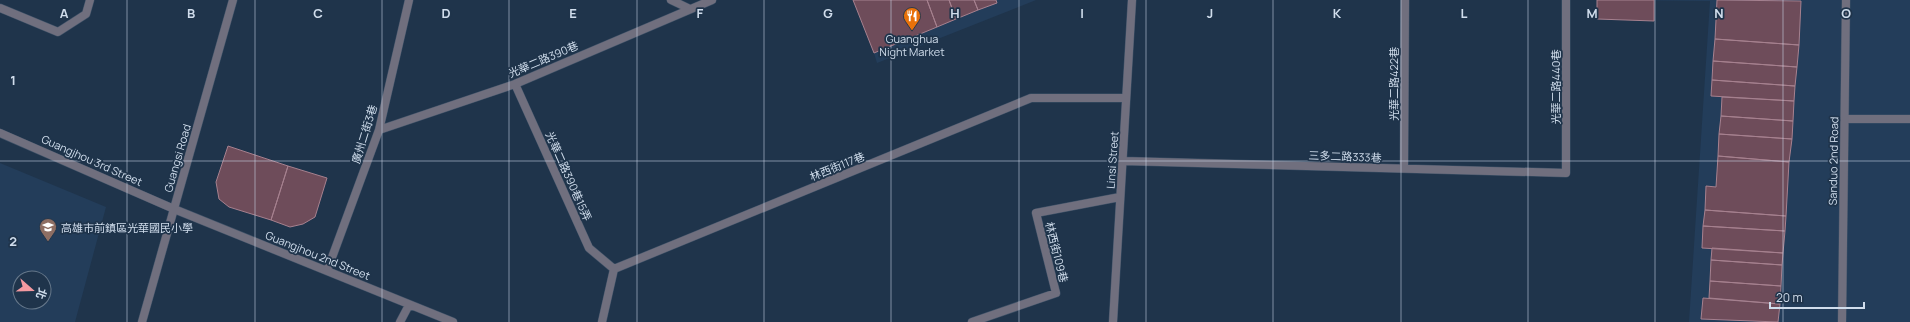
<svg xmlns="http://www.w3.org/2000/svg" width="1910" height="322" font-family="Manrope,'Noto Sans TC',sans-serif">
	<rect width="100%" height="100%" fill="#1f344b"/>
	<path fill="#233d5a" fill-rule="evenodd" d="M858,0h178l-159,63z
		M1614,0h296v322h-221l21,-321z
		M0,163l106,44 -31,115h-75zM20,278h24v24h-24z"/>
	<path fill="#6e4c5a" stroke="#a6818f" d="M853,0h74l10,27 -63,26z
		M927,0h22l7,19 -19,8z
		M949,0h25l4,10 -22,9z
		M974,0h22l1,3 -19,7z
		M1597,0h57v21l-57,-2z
		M1717,0l84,1 -2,44 -84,-6z
		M1715,39l84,6 -2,22 -84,-6z
		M1713,61l84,6 -2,19 -83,-6z
		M1712,80l83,6 -1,15 -83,-5z
		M1722,97l72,4 -1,20 -72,-5z
		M1721,116l72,5 -1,18 -73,-5z
		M1719,134l73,5 -3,23 -71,-6z
		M228,146l60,20 -17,54 -42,-13 -10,-8 -3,-17z
		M1718,156l71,6 -3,54 -81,-6 1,-24 10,1z
		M288,166l39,12 -12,39 -12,7 -13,3 -19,-7z
		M1705,210l81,6 -1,15 -82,-5z
		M1703,226l82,5 -2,22 -81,-5z
		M1712,248l71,5 -1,12 -71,-5z
		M1711,260l71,5 -1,21 -71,-5z
		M1710,281l71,5 -1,18 -71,-6z
		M1703,298l77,6 -2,18 -77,-3z"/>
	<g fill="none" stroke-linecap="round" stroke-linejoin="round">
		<defs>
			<path id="minor" d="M671,0l19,9
				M0,8l58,24 28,-18 4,-14
				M515,84l74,164 25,21
				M1845,119h65
				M379,130l136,-46 197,-84
				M0,133l174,76 279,113
				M1123,161l443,12v-173
				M1404,168l1,-168
				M327,271l52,-141 30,-130
				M142,322l91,-322
				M400,322l9,-17
				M602,322l12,-53 417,-171h95
				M972,322l84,-29 -20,-80 84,-16
				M1113,322l19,-322"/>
			<path id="tertiary" d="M1842,322l4,-322"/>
		</defs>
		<use href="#minor" stroke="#3f5268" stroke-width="9"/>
		<use href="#tertiary" stroke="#3f5268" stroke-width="9"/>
		<use href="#minor" stroke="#706f7e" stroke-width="8"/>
		<use href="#tertiary" stroke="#706f7e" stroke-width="8"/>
	</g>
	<path fill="none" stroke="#d0ddec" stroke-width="1" stroke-opacity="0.55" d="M127,0v322M255,0v322M382,0v322M509,0v322M637,0v322M764,0v322M891,0v322M1019,0v322M1146,0v322M1273,0v322M1401,0v322M1528,0v322M1655,0v322M1783,0v322M0,161h1910"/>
	<defs>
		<symbol id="restaurant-pin" viewBox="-11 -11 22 30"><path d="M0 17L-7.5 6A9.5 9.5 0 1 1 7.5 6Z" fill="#e8710a" stroke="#1f344b"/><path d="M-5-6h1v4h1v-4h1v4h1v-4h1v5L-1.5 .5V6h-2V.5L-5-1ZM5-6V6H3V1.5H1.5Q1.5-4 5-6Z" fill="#fff"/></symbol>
		<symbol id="school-pin" viewBox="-11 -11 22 30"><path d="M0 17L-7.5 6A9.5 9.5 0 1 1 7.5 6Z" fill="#8d6e63" stroke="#1f344b"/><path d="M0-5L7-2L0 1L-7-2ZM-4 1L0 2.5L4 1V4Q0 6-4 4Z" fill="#fff"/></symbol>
	</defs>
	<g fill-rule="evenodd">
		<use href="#restaurant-pin" x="902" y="6" width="20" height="27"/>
		<use href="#school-pin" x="38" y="217" width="20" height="27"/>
	</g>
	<g text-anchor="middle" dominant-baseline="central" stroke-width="3.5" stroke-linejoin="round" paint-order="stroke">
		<g font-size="11" fill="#d0ddec" stroke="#1f344b">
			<text x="912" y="38">Guanghua<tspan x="912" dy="13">Night Market</tspan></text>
			<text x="61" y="227" text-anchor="start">高雄市前鎮區光華國民小學</text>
		</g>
		<g font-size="11" fill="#d0ddec" stroke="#1f344b">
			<text transform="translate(543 59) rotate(-23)">光華二路390巷</text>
			<text transform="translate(1393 84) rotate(-90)">光華二路422巷</text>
			<text transform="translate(1555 87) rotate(-90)">光華二路440巷</text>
			<text transform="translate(364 134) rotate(-73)">廣州二街3巷</text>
			<text transform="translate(1345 156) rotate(2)">三多二路333巷</text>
			<text transform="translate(177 158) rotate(-74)">Guangsi Road</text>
			<text transform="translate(92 160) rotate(24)">Guangjhou 3rd Street</text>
			<text transform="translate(1112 160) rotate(-86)">Linsi Street</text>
			<text transform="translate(1833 161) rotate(-89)">Sanduo 2nd Road</text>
			<text transform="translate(837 166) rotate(-22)">林西街117巷</text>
			<text transform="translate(569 176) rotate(66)">光華二路390巷15弄</text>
			<text transform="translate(1057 252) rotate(76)">林西街109巷</text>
			<text transform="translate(318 255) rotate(22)">Guangjhou 2nd Street</text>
		</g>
	</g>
	<g font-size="13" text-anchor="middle" font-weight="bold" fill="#d0ddec" stroke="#1f344b" stroke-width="3.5" stroke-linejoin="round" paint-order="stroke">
		<text x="64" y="18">A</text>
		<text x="191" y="18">B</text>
		<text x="318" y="18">C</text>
		<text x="446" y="18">D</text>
		<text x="573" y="18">E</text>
		<text x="700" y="18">F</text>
		<text x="828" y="18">G</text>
		<text x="955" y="18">H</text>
		<text x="1082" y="18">I</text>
		<text x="1210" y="18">J</text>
		<text x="1337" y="18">K</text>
		<text x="1464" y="18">L</text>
		<text x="1592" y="18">M</text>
		<text x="1719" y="18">N</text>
		<text x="1846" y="18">O</text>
		<text x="13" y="85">1</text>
		<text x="13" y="246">2</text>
	</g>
	<g transform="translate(32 290) rotate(110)"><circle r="19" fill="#1f344b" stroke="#66788b"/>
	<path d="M0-3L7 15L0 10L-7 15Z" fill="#f49aa1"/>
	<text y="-6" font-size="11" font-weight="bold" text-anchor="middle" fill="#d0ddec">北</text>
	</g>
	<path d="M1770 302v6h94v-6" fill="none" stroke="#d0ddec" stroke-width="2"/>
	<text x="1776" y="302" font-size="12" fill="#d0ddec" stroke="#1f344b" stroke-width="3" paint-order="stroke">20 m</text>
</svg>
